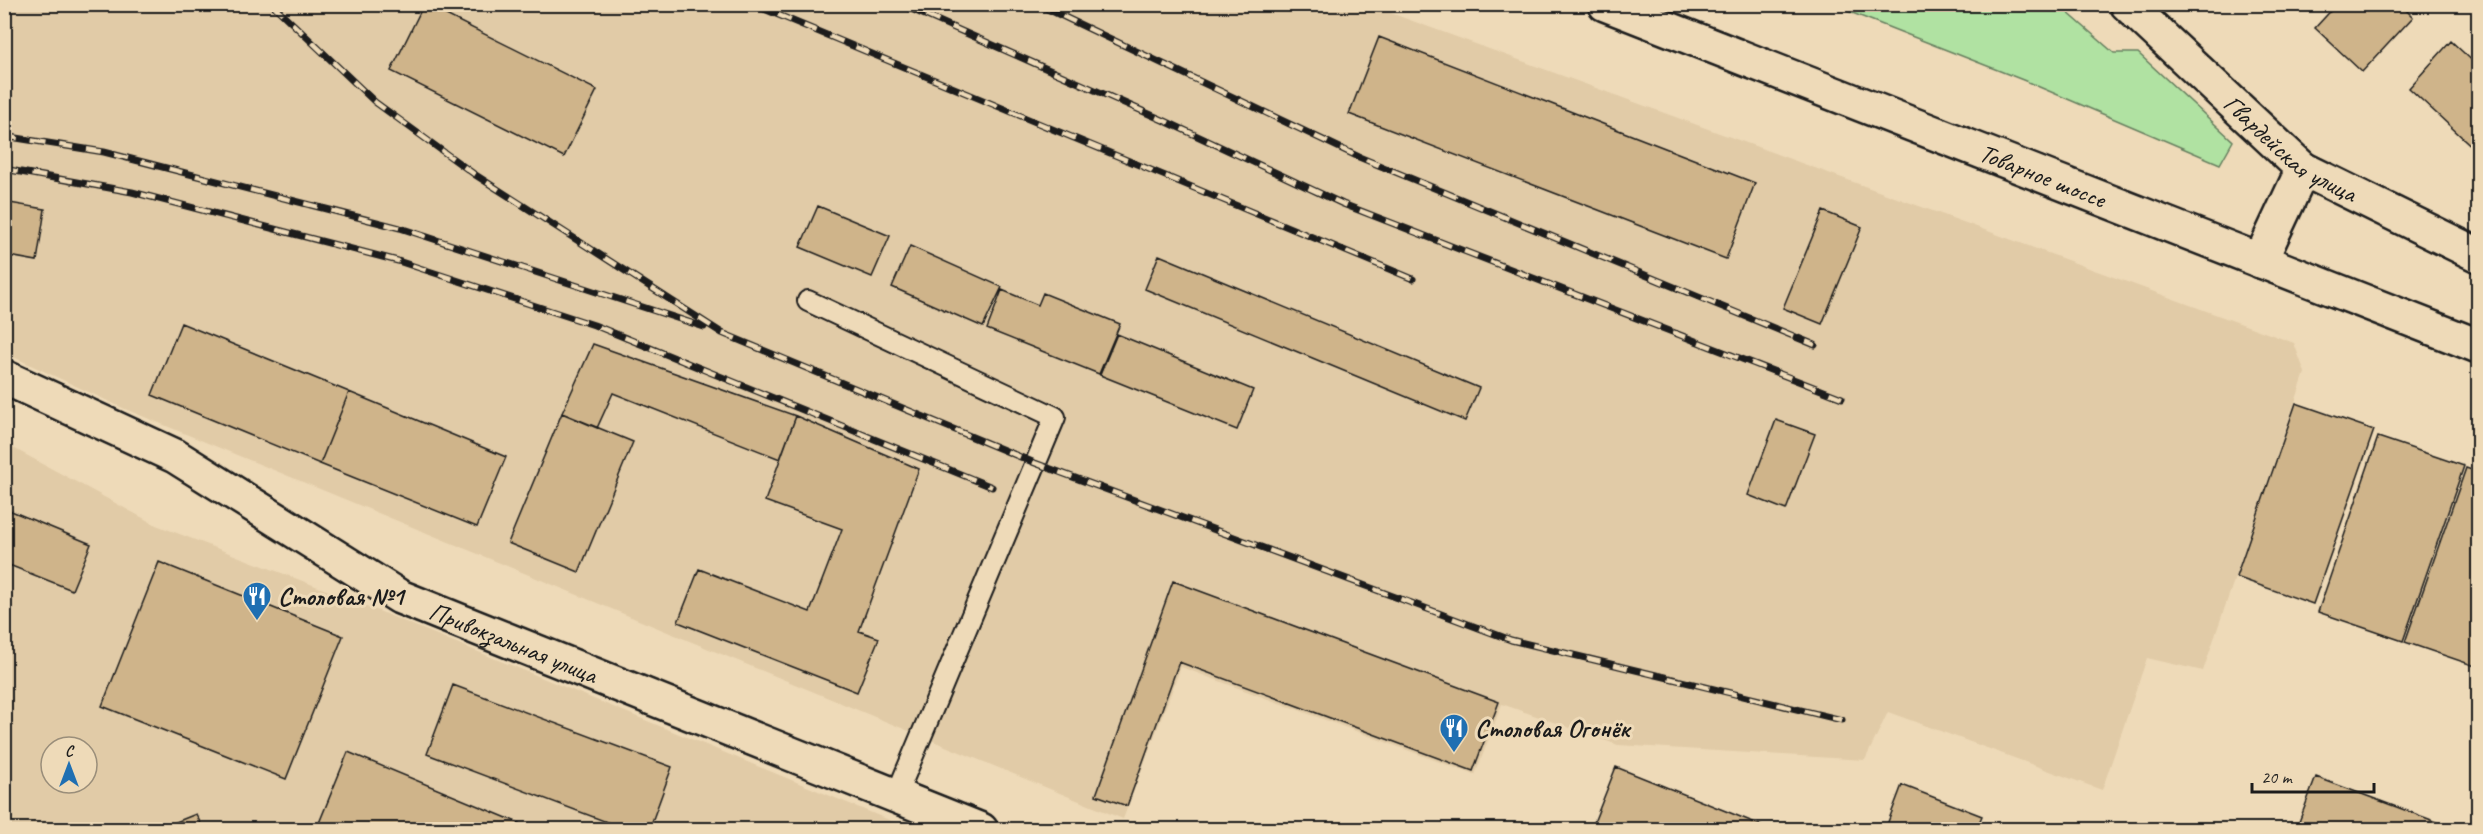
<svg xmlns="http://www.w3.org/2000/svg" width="2483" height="834" viewBox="0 0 2483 834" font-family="Caveat,sans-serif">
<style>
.built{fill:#e1cba7;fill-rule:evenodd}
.green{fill:#b0e2a2;stroke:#667f5f;stroke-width:1.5}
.building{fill:#cfb48a;stroke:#1c1c1c;stroke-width:1.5}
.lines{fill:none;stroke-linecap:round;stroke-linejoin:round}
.service-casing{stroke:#1c1c1c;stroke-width:24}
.minor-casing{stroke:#1c1c1c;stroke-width:38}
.tertiary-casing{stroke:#1c1c1c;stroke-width:38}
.service{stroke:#eedab8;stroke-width:20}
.minor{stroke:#eedab8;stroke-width:33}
.tertiary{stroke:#eedab8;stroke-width:33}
.rail-casing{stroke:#1c1c1c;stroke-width:7}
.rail{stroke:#eedab8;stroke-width:4.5;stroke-dasharray:14;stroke-linecap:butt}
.labels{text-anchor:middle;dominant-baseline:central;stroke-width:6;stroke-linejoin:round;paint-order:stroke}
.street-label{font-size:26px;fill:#1c1c1c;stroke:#eedab8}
.poi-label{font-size:26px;font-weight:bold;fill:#1c1c1c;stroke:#eedab8;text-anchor:start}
</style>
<rect width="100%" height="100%" fill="#eedab8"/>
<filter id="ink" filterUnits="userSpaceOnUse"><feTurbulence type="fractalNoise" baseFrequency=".0167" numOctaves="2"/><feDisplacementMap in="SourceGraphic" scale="12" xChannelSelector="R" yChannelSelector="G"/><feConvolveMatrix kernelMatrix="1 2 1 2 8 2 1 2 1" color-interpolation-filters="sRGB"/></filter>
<g filter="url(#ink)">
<path class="built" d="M1366,4L2294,343L2305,373L2203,671L2147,658L2102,790L1888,712L1865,760L1618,745L1502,704L1475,775L1181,667L1123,819L125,409L5,353V5Z
M4,443L156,525L347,598L911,829H5ZM51,747H87V783H51Z"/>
<path class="green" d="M1832,5H2059L2114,53H2138L2233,141L2220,164L2023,80Z"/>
<path class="building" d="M424,4L597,90L564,157L391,71Z
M2337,4H2400L2413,17L2362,72L2315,28Z
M1379,37L1755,183L1726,259L1349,114Z
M2451,41L2478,66V152L2409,88Z
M4,202L45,209L37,261L4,255Z
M818,206L890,236L872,277L800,247Z
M1823,211L1862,227L1822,324L1783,308Z
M910,246L1002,287L983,327L892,287Z
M1159,255L1479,388L1465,421L1145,289Z
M1002,290L1038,305L1043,293L1120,324L1099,374L987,329Z
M181,323L349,392L320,464L152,395Z
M1117,334L1253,390L1237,430L1100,375Z
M593,344L796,416L780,459L613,393L597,428L562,413Z
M349,392L506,457L477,527L320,464Z
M2296,403L2374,430L2313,604L2236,577Z
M562,413L633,442L579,572L508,543Z
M796,416L919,469L859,631L879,638L857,692L678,622L699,569L810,612L842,529L765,501Z
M1776,420L1815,434L1786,510L1748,495Z
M2378,437L2464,466L2403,641L2318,612Z
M2466,468L2478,472V667L2405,642Z
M4,508L91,544L72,590L4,563Z
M159,562L343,636L286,779L102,706Z
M1173,581L1499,702L1473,771L1179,662L1127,806L1096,795Z
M453,685L672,767L649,830H628L427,754Z
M348,752L519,823L516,830H321L317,828Z
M1616,767L1773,830H1591Z
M2316,777L2453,828L2452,830H2296Z
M1902,785L1982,816L1976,830H1885Z
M196,814L204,830H156Z"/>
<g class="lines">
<g class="service-casing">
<path id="service" d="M808,301L1055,417L896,796"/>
</g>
<g class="minor-casing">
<g id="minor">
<path id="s1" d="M2127,4L2303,169L2478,255"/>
<path d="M2260,261L2303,169"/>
<path id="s2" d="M4,377L175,456L400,597L981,830"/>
</g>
</g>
<g class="tertiary-casing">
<g id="tertiary">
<path id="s3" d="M1605,4L2478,346"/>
</g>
</g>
<use href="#service" class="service"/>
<use href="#minor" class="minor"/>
<use href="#tertiary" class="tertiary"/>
<g class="rail-casing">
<path id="rail" d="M272,4L375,102L474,174L722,333L1035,463L1511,640L1842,720
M752,4L1413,279
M900,4L1165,121L1343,204L1842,398
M1037,4L1359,157L1815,345
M4,136L104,152L400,228L704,327
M4,169L132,192L398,261L594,325L992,487"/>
</g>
<use href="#rail" class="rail"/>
</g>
</g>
<defs>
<g id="restaurant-pin" transform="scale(1.5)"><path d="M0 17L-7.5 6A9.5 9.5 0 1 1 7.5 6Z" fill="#1f6fb2" stroke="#eedab8"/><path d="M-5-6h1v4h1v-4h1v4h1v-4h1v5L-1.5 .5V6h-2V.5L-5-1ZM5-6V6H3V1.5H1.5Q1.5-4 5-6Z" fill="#fff"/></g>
</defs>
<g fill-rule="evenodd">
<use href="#restaurant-pin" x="257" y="596"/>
<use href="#restaurant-pin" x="1454" y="728"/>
</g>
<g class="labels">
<g class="street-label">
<text stroke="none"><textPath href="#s1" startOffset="219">Гвардейская улица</textPath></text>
<text stroke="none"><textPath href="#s3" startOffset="470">Товарное шоссе</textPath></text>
<text stroke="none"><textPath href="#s2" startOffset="576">Привокзальная улица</textPath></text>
</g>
<g class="poi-label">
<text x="278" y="596">Столовая №1</text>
<text x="1475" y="728">Столовая Огонёк</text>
</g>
</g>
<rect width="2483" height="834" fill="none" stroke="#eedab8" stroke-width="24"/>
<rect x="12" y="12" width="2459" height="810" fill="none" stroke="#1c1c1c" stroke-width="2" filter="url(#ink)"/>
<g transform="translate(69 765)"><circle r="28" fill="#eedab8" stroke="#9a8e7a" stroke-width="1.5"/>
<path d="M0-4.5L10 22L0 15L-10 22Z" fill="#1f6fb2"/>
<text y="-9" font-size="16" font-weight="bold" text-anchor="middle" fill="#1c1c1c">С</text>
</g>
<path d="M2252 783v9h122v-9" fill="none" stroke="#1c1c1c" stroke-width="3"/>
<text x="2261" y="783" font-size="18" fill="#1c1c1c" stroke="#eedab8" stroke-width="4.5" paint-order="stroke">20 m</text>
</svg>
